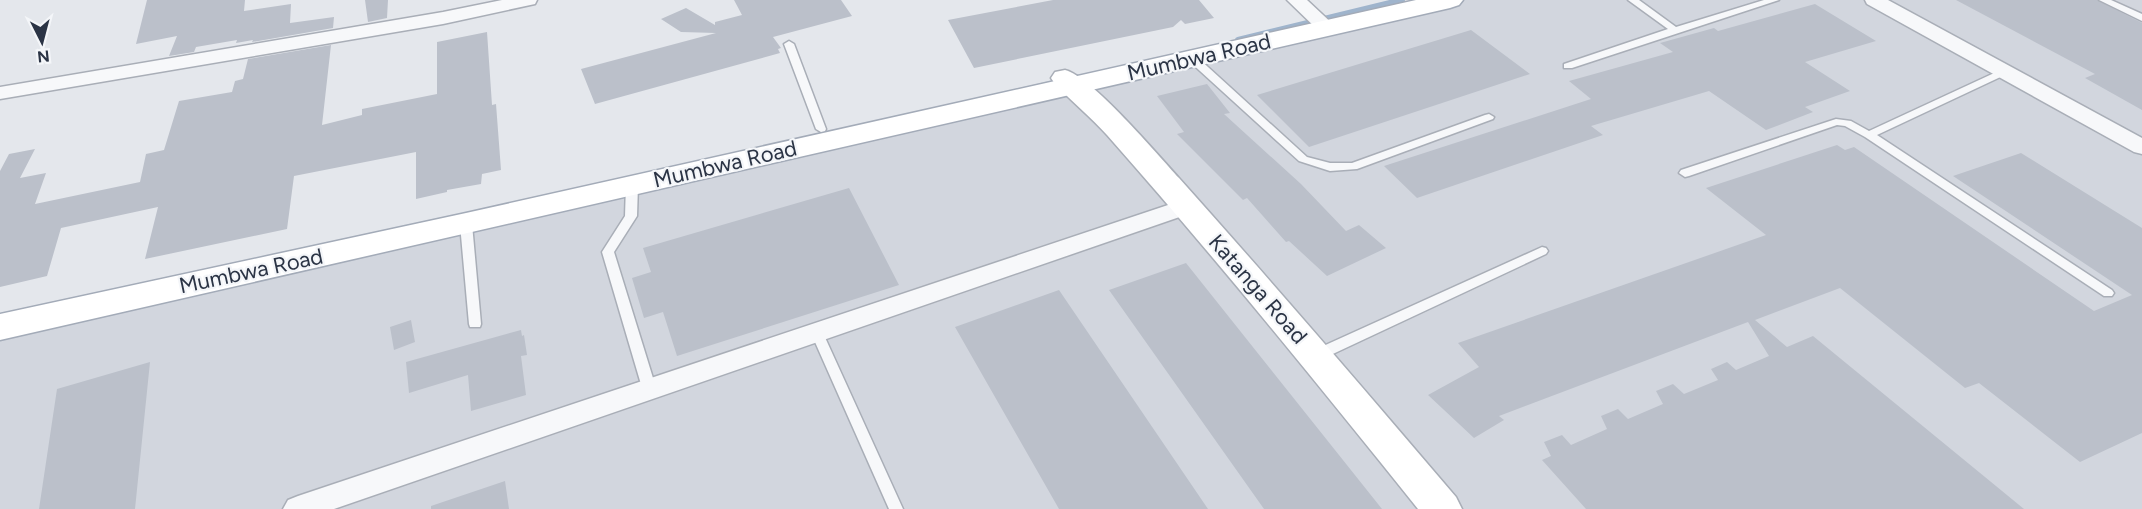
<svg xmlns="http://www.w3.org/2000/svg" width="2142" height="509" viewBox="0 0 2142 509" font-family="Figtree,sans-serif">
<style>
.built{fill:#d2d6de}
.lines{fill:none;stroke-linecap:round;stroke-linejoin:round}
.stream{stroke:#9fb4cc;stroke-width:6}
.building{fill:#bbc0ca}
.lane-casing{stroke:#a9aeb7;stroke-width:3}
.street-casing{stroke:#a9aeb7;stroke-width:3}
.secondary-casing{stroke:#a9aeb7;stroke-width:3}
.primary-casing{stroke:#a3abb8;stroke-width:3}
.lane{fill:#f7f8fa;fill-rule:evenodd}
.street{fill:#f7f8fa;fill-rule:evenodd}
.secondary{fill:#fff;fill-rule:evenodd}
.primary{fill:#fff;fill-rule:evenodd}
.labels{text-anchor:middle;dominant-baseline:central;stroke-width:4.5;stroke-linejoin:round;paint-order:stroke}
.street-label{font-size:22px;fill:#2b3445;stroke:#f4f6f9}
</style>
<rect width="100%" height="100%" fill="#e4e7ec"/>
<path class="built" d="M1447,0H2142V509H0V324L1062,78Z"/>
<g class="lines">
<path class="stream" d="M1238,40L1402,0"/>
</g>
<path class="building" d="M147,0H245L244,11L291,4L290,23L334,17L333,28L252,42L253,40L236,43L237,40L196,47L194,52L169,56L177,36L136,44Z
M365,0H388L387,18L368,22Z
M734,0H841L852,16L773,37L781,48L778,49L780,53L595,104L581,69L716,33L681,32L661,19L686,8L715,25V22L742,15Z
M1053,0H1199L1214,18L1185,24L1181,20L1173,27L974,68L948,20Z
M1956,0H2097L2142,23V110L2085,78L2095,74Z
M1815,4L1876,41L1805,62L1850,91L1805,107L1813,112L1766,130L1709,91L1591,126L1603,135L1417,198L1384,166L1591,99L1569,81L1673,52L1660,43L1714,28L1718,31Z
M1471,30L1530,74L1309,147L1257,95Z
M487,32L492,105L496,104L501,170L482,174L481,184L447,190V192L416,199V152L294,176L287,229L145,259L158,207L61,228L47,276L0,287V171L9,154L35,149L20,178L46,173L35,204L140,182L146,154L164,150L179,101L232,92L235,81L243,79L248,59L331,45L322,125L362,115V109L437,94V42Z
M1207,84L1230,113L1224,114L1301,184L1346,231L1359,225L1386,248L1327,276L1289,241L1286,242L1247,198L1243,200L1177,134L1184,132L1157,96Z
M1837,145L1845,150L1854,147L2094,311L2132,295L1953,176L2021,153L2142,228V433L2080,462L1979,383L1965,388L1840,288L1755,320L1787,347L1813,336L2024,509H1586L1542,460L1551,456L1544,442L1562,435L1571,445L1607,429L1601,416L1618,409L1628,419L1663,404L1656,391L1673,384L1684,394L1718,380L1711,369L1727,362L1736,370L1769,356L1748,322L1499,416L1504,420L1474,438L1428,395L1479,367L1458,343L1766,235L1706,188Z
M849,188L899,285L677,356L663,312L644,318L632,278L651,272L643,248Z
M1186,263L1382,509H1264L1109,290Z
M1059,290L1208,509H1059L955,327Z
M411,320L415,342L394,350L390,327Z
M521,330L522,336L524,335L527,355L521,356L526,395L471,411L468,375L409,393L406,362Z
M150,362L135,509H39L57,389Z
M505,481L509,509H431V506Z"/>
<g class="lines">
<g class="lane-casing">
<path id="lane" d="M1628,0H1639L1676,27L1764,0H1779L1572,68H1564V64L1668,29Z
M2099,0H2111L2142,14V21Z
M789,41L794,44L826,129L825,131L821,132L816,129L784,44Z
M1193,56L1197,57L1307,157L1330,163H1352L1485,115L1489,114L1494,117L1493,119L1357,169L1330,171L1299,161L1189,61L1188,59Z
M2005,68L2010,71L2009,73L1877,135L2112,290L2114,293L2112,296H2104L1865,137L1845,126L1837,125L1689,176L1685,177L1679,173L1681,170L1836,119L1851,121L1869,131Z
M632,181L638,185L637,216L614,252L657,391L655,395L650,396L645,395L643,391L602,252L625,216L626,185Z
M466,220L472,224L481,324L480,327H470L469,324L460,224Z
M1542,247L1546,248L1548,251L1546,254L1320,360H1310L1308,356L1310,352Z
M817,328L822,330L823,333L903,509H889L811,333L812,330Z"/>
</g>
<g class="street-casing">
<path id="street" d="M502,0H537L535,4L443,24L0,99V87L443,12Z
M1287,0H1307L1337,28L1334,32H1320Z
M1865,0H1888L2142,138V154L2134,152L1867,4Z
M1186,199L1194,202L1197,207L1194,212L334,509H283L288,500L298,496Z"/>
</g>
<g class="secondary-casing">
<path id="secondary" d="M1065,70C1091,76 1158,155 1179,178C1273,283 1365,390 1456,497L1462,509H1418C1317,383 1214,256 1107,135C1091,117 1072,102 1055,84L1051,78L1055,72Z"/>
</g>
<g class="primary-casing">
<path id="primary" d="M1416,0H1463L1459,5L1450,8L0,340V314L466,213Z"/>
</g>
<use href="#lane" class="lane"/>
<use href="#street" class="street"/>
<use href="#secondary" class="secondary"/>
<use href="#primary" class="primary"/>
</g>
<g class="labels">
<g class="street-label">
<text transform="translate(1199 57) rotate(-13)">Mumbwa Road</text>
<text transform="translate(725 164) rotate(-13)">Mumbwa Road</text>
<text transform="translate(251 271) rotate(-12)">Mumbwa Road</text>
<text transform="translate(1258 289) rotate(49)">Katanga Road</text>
</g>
</g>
<g transform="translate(42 42) rotate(174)" stroke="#f4f6f9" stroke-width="4.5" paint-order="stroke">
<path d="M0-4.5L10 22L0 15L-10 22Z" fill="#2b3445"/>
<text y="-9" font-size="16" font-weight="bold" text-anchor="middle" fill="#2b3445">N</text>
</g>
</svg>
